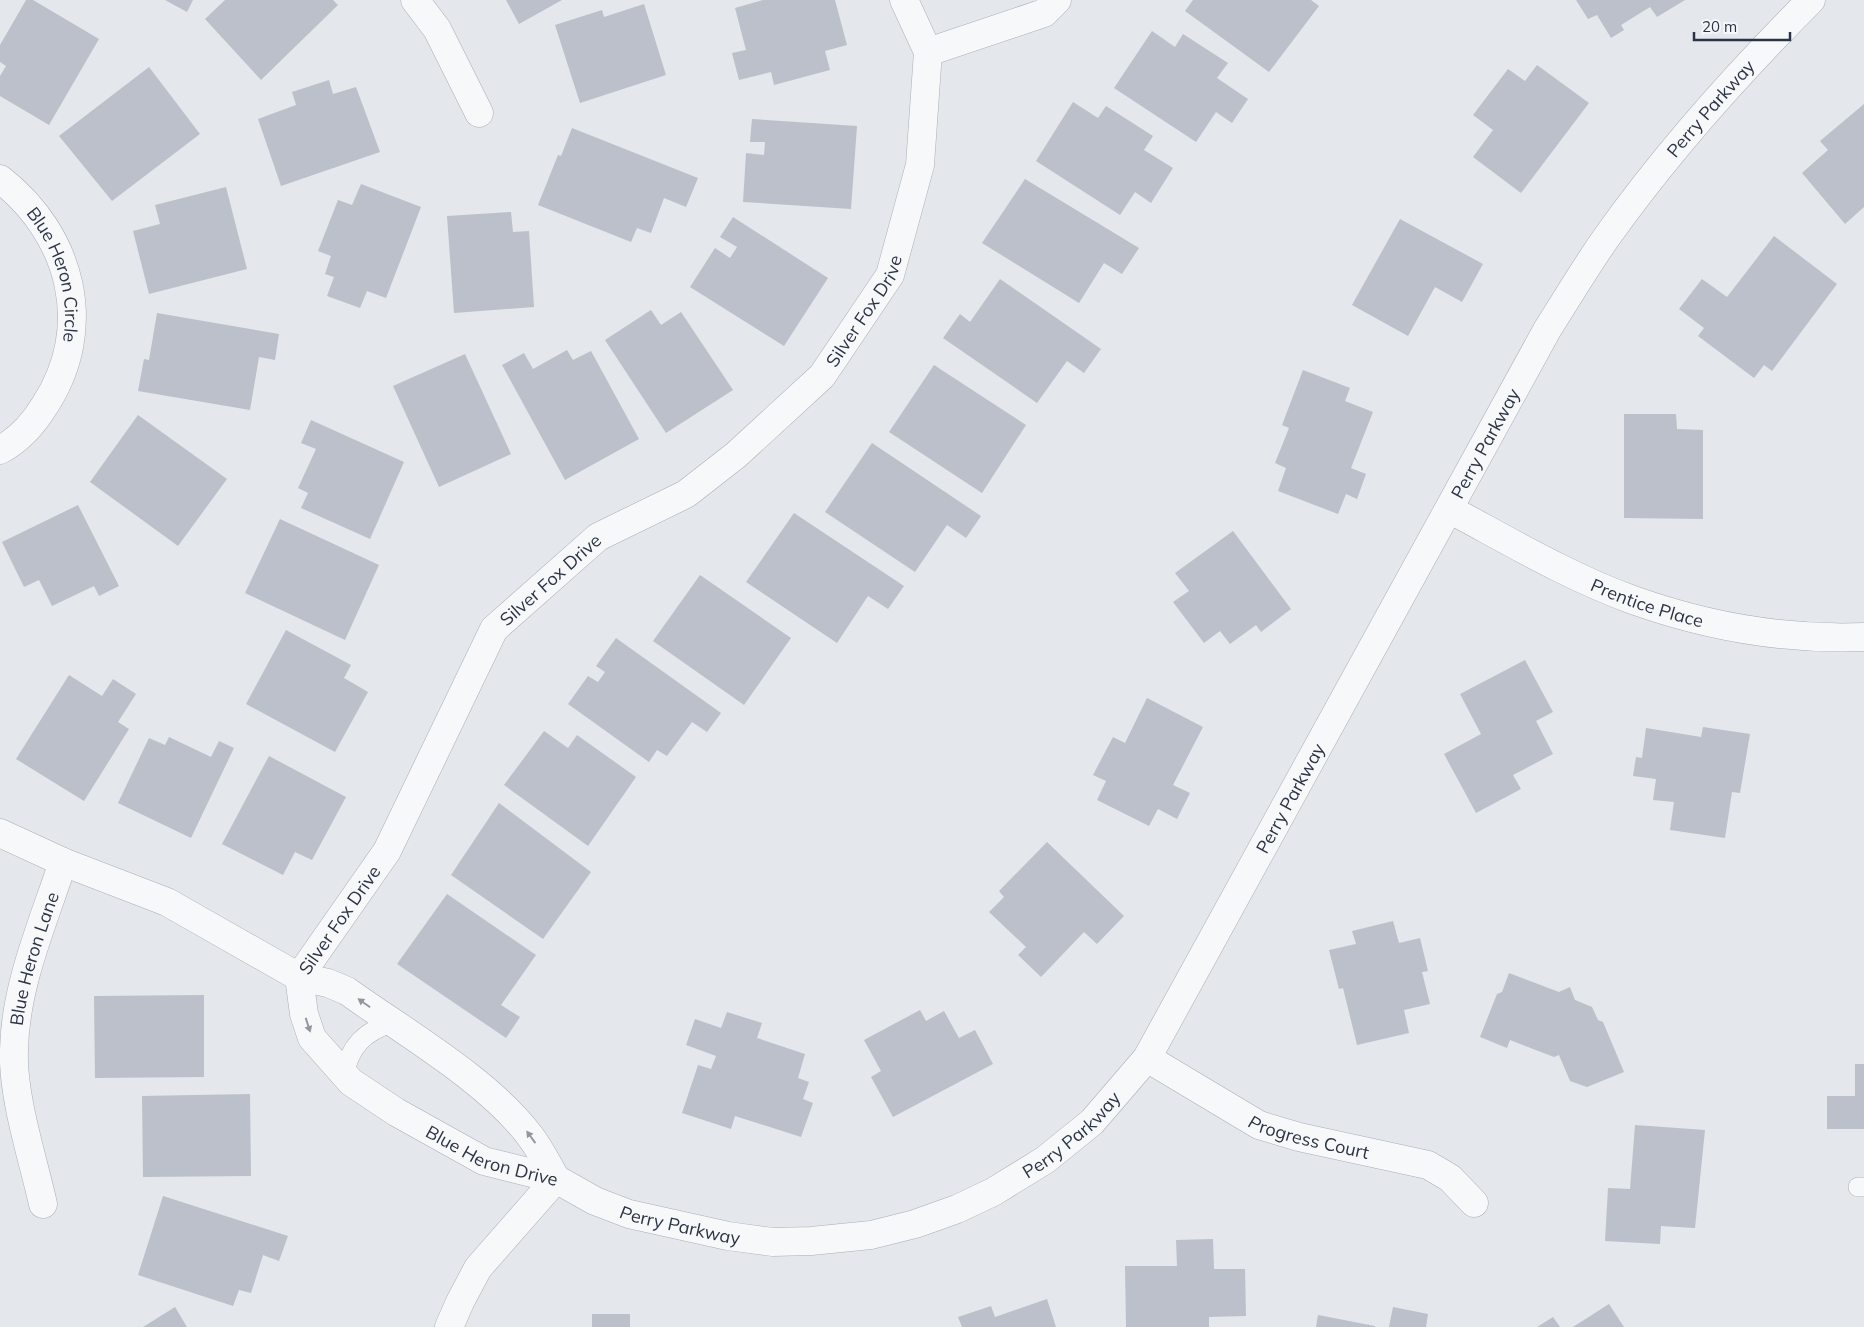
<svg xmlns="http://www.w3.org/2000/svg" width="1864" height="1327" viewBox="0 0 1864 1327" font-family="Mulish,sans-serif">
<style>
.building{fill:#bbc0ca}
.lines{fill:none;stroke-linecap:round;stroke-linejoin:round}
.service-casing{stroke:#a9aeb7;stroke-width:20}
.minor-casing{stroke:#a9aeb7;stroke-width:29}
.service{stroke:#f7f8fa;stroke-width:19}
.minor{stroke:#f7f8fa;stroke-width:28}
.oneway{fill:#9196a0}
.labels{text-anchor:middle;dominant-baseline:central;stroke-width:4;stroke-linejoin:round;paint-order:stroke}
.street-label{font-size:18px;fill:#2b3445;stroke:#f4f6f9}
</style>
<rect width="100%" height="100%" fill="#e4e7ec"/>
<path class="building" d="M26,0H33L99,39L49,125L0,96V76L6,66L0,62V45Z
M165,0H193L187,12Z
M225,0H333L338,5L261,80L205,19Z
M506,0H562L519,24Z
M763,0H835L847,45L825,51L830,70L774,85L771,72L739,80L732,53L746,50L735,8Z
M1193,0H1311L1319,6L1269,72L1185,11Z
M1576,0H1685L1657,17L1650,7L1621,25L1624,30L1611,38L1597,15L1588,19Z
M644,4L666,75L580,103L555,25L602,10L604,17Z
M1152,31L1175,47L1183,34L1228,63L1217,78L1248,99L1232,123L1216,112L1196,142L1114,88Z
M1537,65L1589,103L1521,193L1473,157L1493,130L1473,115L1508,69L1525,81Z
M149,67L200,134L112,201L59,136Z
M329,80L333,94L356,87L380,152L281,186L258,119L296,105L292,92Z
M1073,102L1098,118L1106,106L1153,136L1144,150L1173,168L1151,203L1135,192L1120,215L1036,161Z
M1864,104V207L1845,224L1802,173L1828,150L1820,141Z
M752,119L857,126L851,209L743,202L746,153L764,155L765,142H750Z
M572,128L698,178L686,207L664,198L651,233L637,228L631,242L538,205L558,155L561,156Z
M1025,179L1139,248L1122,274L1104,263L1079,303L982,243Z
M361,184L421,207L386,298L367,291L360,308L327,296L334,277L325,274L331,256L318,251L338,200L352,205Z
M226,187L247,269L149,294L133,231L160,224L155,205Z
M511,212L513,232L529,231L534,307L454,313L447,216Z
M733,217L828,278L784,346L690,287L715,248L730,258L737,247L720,237Z
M1400,219L1483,264L1462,302L1435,287L1408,336L1352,305Z
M1774,236L1837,284L1772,371L1764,365L1754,378L1698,336L1704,328L1679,309L1702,279L1727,297Z
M1000,279L1101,349L1084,373L1067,361L1037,403L943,338L960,314L970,322Z
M651,310L661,325L681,312L733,390L666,433L605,340Z
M157,313L279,334L275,360L259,357L250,410L138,391L144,359L149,360Z
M567,350L573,360L591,351L639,439L565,480L502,365L524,353L533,369Z
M465,354L511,454L439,487L393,386Z
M934,365L1026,425L982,493L889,432Z
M1303,370L1350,388L1345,401L1373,412L1351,468L1366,474L1357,499L1346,494L1338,514L1278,491L1286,468L1275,463L1289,428L1282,425Z
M1624,414H1676L1677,429L1703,430V519L1624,518Z
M138,415L227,479L178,546L90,482Z
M311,420L404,462L370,539L301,508L308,493L298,488L316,449L301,443Z
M872,443L981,516L966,538L947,525L915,572L825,512Z
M78,505L119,586L99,596L94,586L52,606L39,580L24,587L2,542Z
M794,513L904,586L888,609L868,596L837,643L746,582Z
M280,519L379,565L345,640L245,593Z
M1233,531L1291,609L1261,632L1256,625L1230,644L1220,631L1204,643L1173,602L1189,591L1175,573Z
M700,575L791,638L744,705L653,641Z
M286,630L351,665L344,678L368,692L335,752L246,704Z
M616,638L721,713L707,732L692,722L667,756L657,750L649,762L568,704L588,676L598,682L605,672L596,666Z
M1525,660L1553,712L1536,721L1553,754L1513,775L1521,789L1476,813L1444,754L1481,734L1460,694Z
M69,675L102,696L113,679L136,694L118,722L129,729L84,801L16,759Z
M1147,698L1203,727L1173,785L1190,793L1177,819L1158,809L1149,826L1097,800L1106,781L1093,775L1113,737L1125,743Z
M1703,727L1750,734L1740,793L1732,792L1725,838L1670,830L1674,802L1653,800L1656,779L1633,776L1636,757L1642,758L1646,728L1701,737Z
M544,731L568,748L577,735L636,777L588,846L504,785Z
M169,737L211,757L219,741L234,748L191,838L118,803L149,738L165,745Z
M269,756L346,797L312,860L295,852L283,875L222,844Z
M499,803L591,872L543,939L451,875Z
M1047,842L1124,916L1097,944L1084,932L1041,977L1018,955L1026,947L989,912L1004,897L999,891Z
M447,894L536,955L501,1005L520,1017L506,1038L397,964Z
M1393,921L1399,943L1420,938L1428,971L1422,972L1430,1004L1404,1010L1409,1033L1357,1045L1343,988L1339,989L1329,950L1356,944L1352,931Z
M1509,973L1559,992L1570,987L1575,1000L1592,1007L1598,1020L1603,1022L1624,1072L1587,1087L1570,1081L1559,1055L1554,1057L1510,1040L1507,1048L1480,1037L1497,994L1502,992Z
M204,995V1077L95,1078L94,996Z
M920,1010L926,1021L944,1011L959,1038L975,1030L993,1064L893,1117L871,1077L881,1071L864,1040Z
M727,1012L762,1023L757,1038L805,1054L798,1078L809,1082L803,1099L813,1103L801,1137L735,1116L731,1129L682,1113L698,1065L711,1069L716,1056L686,1045L695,1019L721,1028Z
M1855,1064H1864V1129H1827V1096H1855Z
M250,1094L251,1176L143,1177L142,1096Z
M1635,1125L1705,1130L1695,1228L1661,1226L1660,1244L1605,1241L1608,1188L1630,1189Z
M163,1196L288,1236L279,1261L263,1255L251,1293L239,1290L233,1306L138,1275Z
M1213,1239L1214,1269H1245L1246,1316L1209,1317V1327H1126L1125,1266H1177L1176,1240Z
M1047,1299L1056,1327H962L958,1317L991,1306L995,1317Z
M1609,1304L1624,1327H1573Z
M175,1307L187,1327H143Z
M1393,1307L1428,1314L1426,1327H1389Z
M592,1314H630V1327H592Z
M1318,1315L1375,1326V1327H1316Z
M1553,1317L1560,1327H1537Z"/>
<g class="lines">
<g class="service-casing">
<path id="service" d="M344,1075C350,1046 364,1032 391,1023
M1858,1187H1864"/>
</g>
<g class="minor-casing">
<g id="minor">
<path d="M415,0L437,29L479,113"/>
<path d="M928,52L1044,13L1057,0"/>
<path id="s1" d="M0,179C71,234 96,327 45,405C34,423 19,440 0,450"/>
<path id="s2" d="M1449,509C1509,541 1569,577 1633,600C1706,626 1786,640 1864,637"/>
<path d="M0,833L63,862L167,902L299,977L328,983L347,991C404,1032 488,1080 530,1136C540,1149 548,1165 556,1179"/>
<path id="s3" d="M299,977L304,1014L312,1038L351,1082L396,1112L484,1161L556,1179L595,1201L629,1214L728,1236L773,1242L811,1241L871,1235L915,1224L957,1209L993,1192L1045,1160L1092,1122L1147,1058L1547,330C1566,300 1585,268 1606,238C1667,152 1737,74 1811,0"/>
<path id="s4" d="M299,977L387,851L494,629L598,537L686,494L736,455L822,376L890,275L920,165L928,52L904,0"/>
<path id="s5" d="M1147,1058L1259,1125L1299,1137L1428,1165L1450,1178L1474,1203"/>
<path id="s6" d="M43,1204C33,1159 12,1096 14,1050C15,986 43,923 63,862"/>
<path d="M449,1327L460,1302L478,1268L556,1179"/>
</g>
</g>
<use href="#service" class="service"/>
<use href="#minor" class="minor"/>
</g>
<defs><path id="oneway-solid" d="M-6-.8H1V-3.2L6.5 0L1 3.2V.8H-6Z" transform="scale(1.25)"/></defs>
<g class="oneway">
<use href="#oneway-solid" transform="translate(364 1003) rotate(-145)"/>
<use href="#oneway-solid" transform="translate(308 1025) rotate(72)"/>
<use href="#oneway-solid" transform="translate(531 1137) rotate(-126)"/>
</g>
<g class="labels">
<g class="street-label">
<text stroke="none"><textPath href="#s3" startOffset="2119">Perry Parkway</textPath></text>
<text stroke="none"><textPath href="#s1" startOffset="115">Blue Heron Circle</textPath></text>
<text stroke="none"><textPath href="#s4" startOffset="895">Silver Fox Drive</textPath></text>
<text stroke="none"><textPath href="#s3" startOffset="1714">Perry Parkway</textPath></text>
<text stroke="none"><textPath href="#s4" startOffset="475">Silver Fox Drive</textPath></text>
<text stroke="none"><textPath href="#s2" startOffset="220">Prentice Place</textPath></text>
<text stroke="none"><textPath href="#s3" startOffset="1309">Perry Parkway</textPath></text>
<text stroke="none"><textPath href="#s4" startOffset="70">Silver Fox Drive</textPath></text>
<text stroke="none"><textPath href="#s6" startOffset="251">Blue Heron Lane</textPath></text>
<text stroke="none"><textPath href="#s3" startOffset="904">Perry Parkway</textPath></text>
<text stroke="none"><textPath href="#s5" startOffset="182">Progress Court</textPath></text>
<text stroke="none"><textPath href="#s3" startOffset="282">Blue Heron Drive</textPath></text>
<text stroke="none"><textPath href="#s3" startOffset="484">Perry Parkway</textPath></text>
</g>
</g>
<path d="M1694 32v8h96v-8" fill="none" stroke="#2b3445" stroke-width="2.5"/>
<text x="1702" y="32" font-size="15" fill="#2b3445" stroke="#f4f6f9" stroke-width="4" paint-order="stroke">20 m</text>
</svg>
